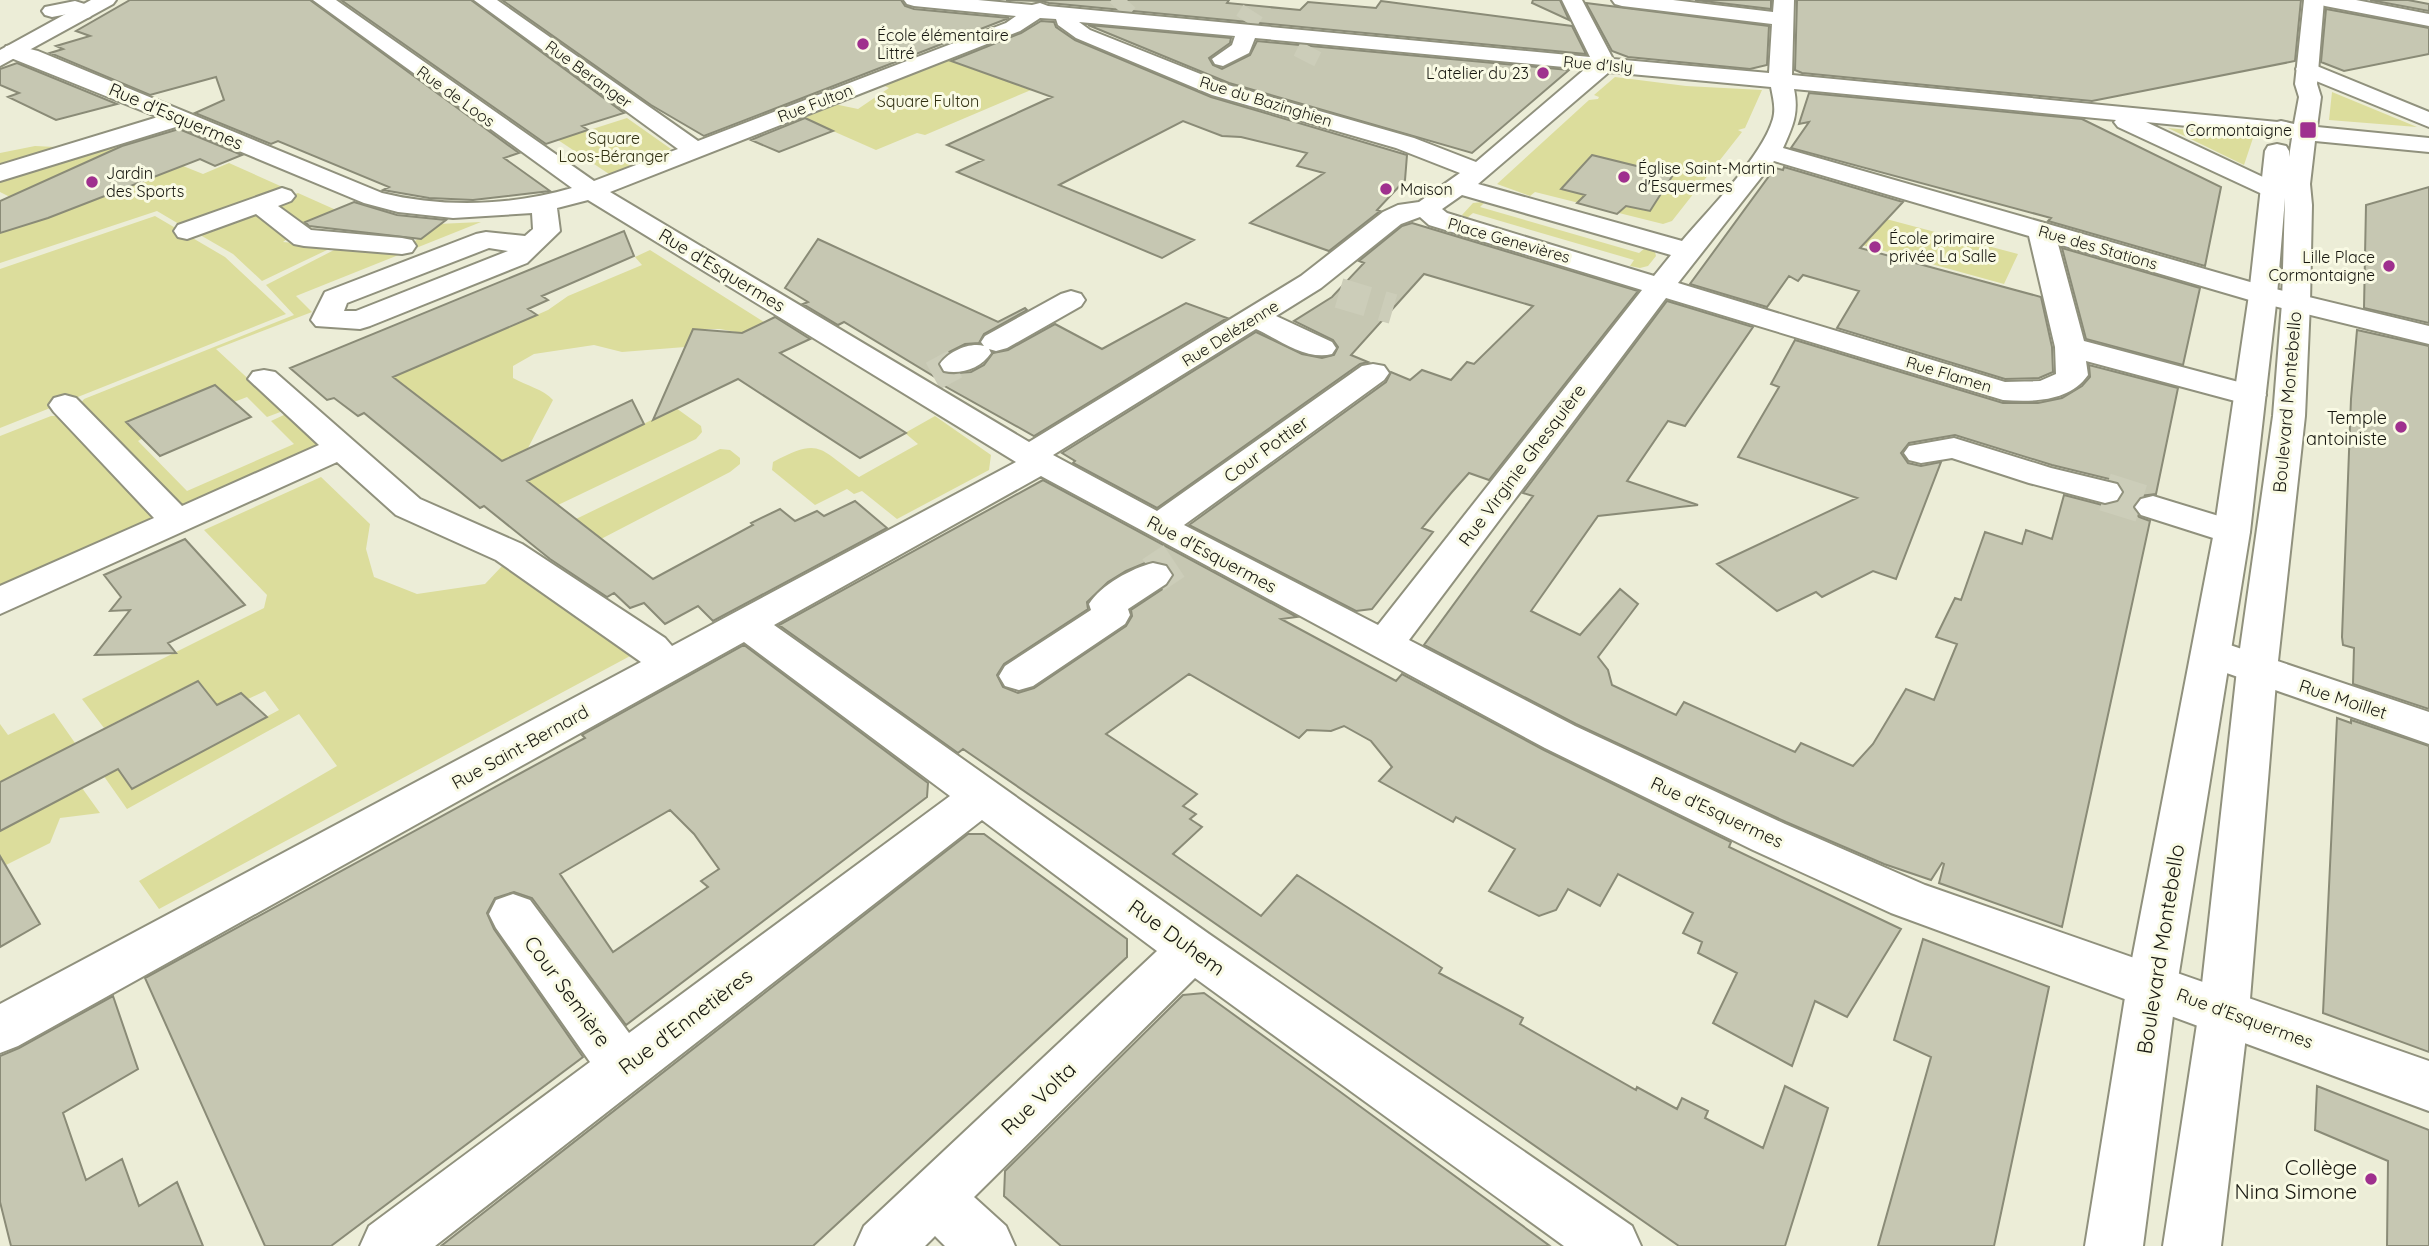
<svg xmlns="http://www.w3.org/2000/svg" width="2429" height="1246" viewBox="0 0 2429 1246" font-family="Quicksand,sans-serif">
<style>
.green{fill:#dcdd9c}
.building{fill:#c6c7b2;stroke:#8a8b77;stroke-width:2;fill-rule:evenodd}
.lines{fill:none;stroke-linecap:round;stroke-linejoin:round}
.minor-tunnel-far2{stroke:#cccdb9;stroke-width:23;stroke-dasharray:23 11;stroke-linecap:butt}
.minor-tunnel-far1{stroke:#cccdb9;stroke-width:30;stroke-dasharray:30 15;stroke-linecap:butt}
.minor-tunnel{stroke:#cccdb9;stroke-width:38;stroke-dasharray:38 19;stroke-linecap:butt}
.minor-casing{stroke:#90917d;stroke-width:4}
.major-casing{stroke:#90917d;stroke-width:4}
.minor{fill:#fff;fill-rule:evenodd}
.major{fill:#fff;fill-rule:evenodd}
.poi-dot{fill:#9f308e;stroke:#f9fae4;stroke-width:2.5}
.labels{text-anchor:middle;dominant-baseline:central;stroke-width:6;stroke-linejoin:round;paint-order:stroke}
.far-poi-label{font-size:16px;fill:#171710;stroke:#f9fae4;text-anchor:start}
.far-street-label{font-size:16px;fill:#171710;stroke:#f9fae4}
.far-park-label{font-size:16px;fill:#323113;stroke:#f9fae4}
.street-label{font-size:18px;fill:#171710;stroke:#f9fae4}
.poi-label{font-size:18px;fill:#171710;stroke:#f9fae4;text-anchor:end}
.near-street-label{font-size:21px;fill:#171710;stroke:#f9fae4}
.near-poi-label{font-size:21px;fill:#171710;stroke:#f9fae4;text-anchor:end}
</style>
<rect width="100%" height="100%" fill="#ecedd7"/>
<path class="green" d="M947,60L1031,90L925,135L917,133L876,150L801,117L834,104L858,109L889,88L883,85Z
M1615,77L1686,86L1762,90L1745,128L1738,130L1742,132L1672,221L1663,224L1535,192L1530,196L1497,184L1589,100L1598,99L1599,97L1594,95Z
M2332,92L2417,127L2329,120Z
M627,118L671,149L609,174L558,140Z
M2168,128L2244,135L2253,138L2244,165Z
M151,131L210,155L192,162L144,143L10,197L0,192V177Z
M35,146L76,148L0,169V153Z
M229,163L287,189L184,227L157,211L0,263V233L48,218L183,166L203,174Z
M298,193L345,214L302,231L271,203Z
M1482,202H1485L1480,207L1639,253L1645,248L1655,252L1656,256L1648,266L1640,268L1630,266L1634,260L1473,213L1467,218L1462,215L1473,203Z
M259,211L291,236L283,242L327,246V250L262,281L233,254L195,232Z
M1856,211L2018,254L2004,284L1837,238Z
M155,216L225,257L286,314L0,428V269Z
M481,222L296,296L312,312L216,349L283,411L267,417L247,397L234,402L215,385L126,422L143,438L138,441L187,491L294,444L271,421L286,414L317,442L318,449L181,511L79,406L84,399L294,315L266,285L336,249L399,253L438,224Z
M650,250L764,322L741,333L720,329H693L685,347L622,352L594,345L534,354L513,366V378C527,386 543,389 553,400L528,448L502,461L389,374L454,351L548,310L568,296L642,265L635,257Z
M676,408L701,426L702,432L696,439L558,505L527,481Z
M51,416H60L159,520L0,591V436Z
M935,416L991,455L989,470L897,519L862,491L854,494L847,489L815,505L772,470L773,462C821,437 818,448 859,477L918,444L905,433Z
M720,449L730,450L740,458V464L730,472L601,539L576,519Z
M321,477L370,524L366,549L374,577L417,594L485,584L504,564L632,655L159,909L139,881L337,766L299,714L127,809L96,765L111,758L132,789L279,710L265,691L248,699L241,693L217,705L197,681L104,728L82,699L264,608L267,595L204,530Z
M54,713L75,743L0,784V724L8,735Z
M82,788L100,813L60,818L50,843L6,865L0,855V831Z"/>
<path class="building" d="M130,0H310L519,153L504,158L550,191L473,200L429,198L383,190L389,187L278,141L271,144L195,113L224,100L216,77L150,95L50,53L63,49L56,46L90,36L76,31Z
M341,0H471L624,113L582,126L588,130L546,144Z
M502,0H901L905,6L914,9L1009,18L704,136L651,105Z
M1006,0H1229L1227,3L1300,10L1308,2L1376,8L1381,1L1572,26L1586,54L1049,3L1041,1Z
M1533,0H1560L1569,20L1532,3Z
M1695,0H1771V9Z
M1797,0H2301L2295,61L2092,101L1802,73L1795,70Z
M2370,0H2408L2429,4V11Z
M1586,3L1769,26L1767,65L1750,69L1628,57L1612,51Z
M2326,9L2429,28V54L2344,71L2321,62Z
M1041,21L1054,22L1056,27L1075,40L1211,97L1407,155L1405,180L1377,210L1380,211L1329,251L1250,223L1324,173L1297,166L1307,153L1241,137L1222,136L1183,121L1059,185L1194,240L1162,258L957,172L983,160L947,145L1052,97L951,61L1021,33Z
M1088,25L1231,38L1230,43L1209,58L1213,65L1222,69L1250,55L1257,41L1569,70L1472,153L1229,83Z
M17,63L117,104L56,120L8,97L19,93L0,85V69Z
M1809,93L2082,119L2221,187L2205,266L2048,221L2051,218L1791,148L1809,122L1799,124Z
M805,118L833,131L779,152L751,140Z
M179,129L242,155L215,166L200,159L48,218L0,233V201L122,146Z
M1592,155L1673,175L1650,211L1626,206L1617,214L1577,203L1585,195L1561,189Z
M1784,167L1903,202L1860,248L2041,297L2052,347L2053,372L2039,378L2005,379L1837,328L1859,291L1803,275L1798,281L1789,276L1767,307L1690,284L1775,168L1783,170Z
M2429,187V323L2364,308L2366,205Z
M354,202L397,215L446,220L421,239L309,226L305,222Z
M1412,223L1638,291L1489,480L1469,473L1452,492L1422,528L1433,532L1372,609L1356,611L1189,525L1386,382L1391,372L1410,380L1422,370L1451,380L1467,362L1474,364L1533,306L1424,274L1351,355L1368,362L1360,364L1157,508L1073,463L1075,461L1062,453L1256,332L1302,354L1322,358L1334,355L1338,347L1333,340L1294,321L1332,297L1364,263L1359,261L1402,226Z
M624,231L634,256L542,296L548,300L528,309L537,315L393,377L502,461L632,400L644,424L527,481L653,579L753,525L751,523L780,509L795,521L817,511L824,516L855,501L887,528L713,621L698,606L665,624L644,603L630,608L614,593L607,597L550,559L484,506L480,508L364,413L358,416L334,398L327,400L290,368Z
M818,239L998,322L1025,308L1027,310L984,334L979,343L965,344L947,353L937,364L944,374L971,372L984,365L993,353L1008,350L1055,324L1102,349L1186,303L1227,318L1034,436L941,384L943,382L844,322L838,325L803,304L808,302L785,288Z
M2062,248L2200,288L2183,365L2086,339Z
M1667,301L1753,327L1685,426L1668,421L1627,481L1698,505L1598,516L1531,611L1580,635L1620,589L1638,604L1598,657L1608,670L1612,685L1676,715L1684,702L1795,752L1801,743L1853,766L1873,744L1906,689L1934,700L1957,644L1936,637L1955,598L1961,600L1985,532L2022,544L2026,530L2052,539L2064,495L2106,506L2119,501L2124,491L2118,481L2052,465L1955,435L1909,443L1901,453L1908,463L1921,466L1941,462L1896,579L1873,571L1822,597L1816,592L1777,611L1717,564L1857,498L1738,457L1779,387L1771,384L1795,340L2003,403H2038L2062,398L2082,386L2090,377L2089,365L2178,388L2156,494L2140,496L2132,507L2139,517L2150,521L2062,927L1939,883L1944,864L1942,863L1931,880L1884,864L1786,822L1576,724L1424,645L1533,496L1523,493Z
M775,317L810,339L780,353L906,433L860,458L738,379L653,420L693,329L742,333Z
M2357,330L2429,346V709L2353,684L2354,648L2343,645L2342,637L2351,399Z
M215,385L251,417L160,456L126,422Z
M1043,480L1297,617L1281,619L1396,681L1402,674L1544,750L1731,842L1729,847L1901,929L1847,1017L1815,1001L1792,1066L1713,1023L1737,973L1698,953L1702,942L1683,933L1693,913L1618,874L1600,906L1568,889L1556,910L1539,916L1489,891L1515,849L1456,817L1453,822L1379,781L1392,767L1371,741L1344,726L1331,731L1307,730L1299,738L1189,674L1106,734L1197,794L1183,806L1196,814L1190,819L1202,827L1173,854L1261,916L1297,875L1442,968L1439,973L1523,1018L1520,1024L1636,1090L1637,1087L1677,1109L1682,1098L1708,1111L1705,1118L1763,1148L1785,1086L1828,1108L1785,1246H1679L1075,826L963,749L958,753L779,625ZM1152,560L1168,565L1174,576L1167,586L1131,610L1132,616L1126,626L1034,688L1018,693L1003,687L997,675L1004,664L1088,609L1087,602L1108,582L1126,571Z
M185,539L245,605L168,643L176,653L95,655L130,610L110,611L121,597L104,575Z
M744,645L928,783L927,797L626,1025L532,898L514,892L495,898L487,913L494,929L583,1057L331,1246H265L145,978L585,738L582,735ZM670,810L694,834L719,869L701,881L708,887L613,952L560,874Z
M198,681L217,705L241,693L267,717L132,789L118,769L0,831V782Z
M2337,718L2351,723V720L2429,746V1052L2323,1013Z
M968,834H984L1127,939V957L813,1246H441Z
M0,856L40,924L0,947Z
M1923,939L2049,987L1994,1246H1878L1931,1057L1894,1040Z
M1204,993L1335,1088L1550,1246H1061L1004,1196L1005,1171L1183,995Z
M113,996L138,1069L63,1113L86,1180L122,1159L139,1206L177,1182L203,1246H11L0,1202V1056L19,1048Z
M2317,1086L2429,1130V1246H2387L2388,1161L2315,1130Z"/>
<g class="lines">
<path class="minor-tunnel-far2" d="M1118,10L1127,0
M1246,22L1253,11
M1304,61L1311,47"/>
<path class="minor-tunnel-far1" d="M1339,293L1393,309
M933,376L955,364"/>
<path class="minor-tunnel" d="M2105,492L2153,507
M1153,575L1174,561"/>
<g class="minor-casing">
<path id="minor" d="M313,0H336L594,181L678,149L474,0H497L698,141L1006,23L1016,16L914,6L907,4L904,0H978L1032,5L1040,3L1048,6L1590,57L1562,0H1582L1613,59L1769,73L1772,24L1622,6L1615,4L1612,0H1673L1773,12L1774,0H1794L1792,75L2289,123L2293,128L2289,133L2281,135L2146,122L2282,186L2286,191L2282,196L2273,199L2118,127L2114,122L2116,120L1794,89C1799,113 1793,126 1783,148L2271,288L2429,326V344L2253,301L2058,244L2084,341L2261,388L2266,395L2261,402L2250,405L2086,361L2088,375C2069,402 2033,402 2003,400L1666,298L1409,640L1575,726L1785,824L1925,885L2429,1061V1111L1891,913L1753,850L1545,748L1041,476L774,625L1209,934L1632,1226L1641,1246H1564L1195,978L974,1197L1006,1226L1015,1246H945L935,1236L925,1246H855L864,1226L1157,951L982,820L435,1246H360L369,1226L590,1062L496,928L489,914L496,900L513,894L530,900L629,1033L950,796L744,642L18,1046L0,1053V1004L641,662L496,560L396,515L337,462L0,614V586L154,518L54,412L49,405L54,398L65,395L76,398L182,506L319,445L248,379L253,372L264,370L275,372L420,499L522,544L665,638L672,646L1016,462L588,200L557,208L560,231L527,263L370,326L360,329L316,326L311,320L325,292L476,234L486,232L525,236L533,229L532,213L453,218L398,212L364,203L179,126L0,181V165L158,117L6,56L3,51L6,46L14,45L38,51L382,193C443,208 511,206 572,188ZM1040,18L1056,19L1058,25L1076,38L1212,95L1396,148L1460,173L1419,202L1398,205L1383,212L1301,276L1029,442L610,192L1020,31ZM1079,22L1235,36L1232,45L1212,59L1215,64L1223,66L1249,53L1255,38L1585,69L1476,162L1414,138L1228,85L1090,30ZM1609,72L1771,87C1773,98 1776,108 1773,119C1762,157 1708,210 1682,241L1478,184ZM1774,161L2029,236L2055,347L2056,374L2040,381L2005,382L1678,283ZM1462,195L1671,255L1654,276L1447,213L1442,209ZM1420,217L1429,225L1642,290L1378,625L1184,525L1384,380L1389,373L1384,366L1373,364L1362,366L1157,511L1053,455L1256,329C1278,339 1307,361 1332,354L1336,348L1332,342L1276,316L1321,288L1401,224ZM489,248L508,251L356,311H344L347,303Z
M2315,0H2356L2429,14V26L2325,6L2318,4Z
M75,1L91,6L94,10L90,17L83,19L73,13L52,17L45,15L42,11L45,7Z
M2307,62L2429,112V127L2299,74L2296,69L2299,64Z
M282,188L291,191L295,196L291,201L278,206L311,230L402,238L412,240L416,246L412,252L402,254L304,246L294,244L256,214L187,239L178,237L174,231L178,225Z
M1071,291L1081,294L1085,300L1081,306L1007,348L996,351L989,349L991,353C981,368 961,375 944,371L940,364C948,352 969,342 984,346L981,342L985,336L1061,294Z
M1954,438L2051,468L2117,484L2122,492L2117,500L2105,503L2029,483L1952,458L1921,463L1909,460L1904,453L1909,446Z
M2153,496L2245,524L2250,532L2245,540L2232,544L2141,515L2135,507L2141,499Z
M1153,563L1166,566L1172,575L1166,584L1128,609L1130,615L1125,624L1033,686L1019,690L1005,686L999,676L1005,666L1091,610L1089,604C1101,585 1132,568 1153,563Z
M2212,639L2429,712V744L2198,663L2192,653L2198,643Z"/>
</g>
<g class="major-casing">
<path id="major" d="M91,0H116L113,4L0,66V50Z
M2304,0H2324L2317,84L2321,97L2317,127L2429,138V152L2315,141L2310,184L2312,205L2310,303L2305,416L2277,670L2249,1011L2221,1246H2163L2199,1011L2237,670L2273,416L2282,303L2285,198L2277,295L2250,532L2177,985L2143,1246H2085L2127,985L2214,532L2249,295L2265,151L2268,146L2277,144L2286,146L2289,151V157L2292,138L2273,133L2269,128L2273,123L2281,121L2294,124L2299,97L2295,84Z"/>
</g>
<use href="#minor" class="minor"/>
<use href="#major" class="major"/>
</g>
<g class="poi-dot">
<circle cx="863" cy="44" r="7"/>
<circle cx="1543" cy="73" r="7"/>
<rect x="2299" y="121" width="18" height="18" rx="3.5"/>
<circle cx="1624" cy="177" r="7"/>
<circle cx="92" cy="182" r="7"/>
<circle cx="1386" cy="189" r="7"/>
<circle cx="1875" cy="247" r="7"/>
<circle cx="2389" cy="266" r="7"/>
<circle cx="2401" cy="427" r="7"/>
<circle cx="2371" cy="1179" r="7"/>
</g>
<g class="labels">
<g class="far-poi-label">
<text x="877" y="35">École élémentaire<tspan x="877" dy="18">Littré</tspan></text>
<text x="1529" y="73" text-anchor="end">L'atelier du 23</text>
<text x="2292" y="130" text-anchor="end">Cormontaigne</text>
<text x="1638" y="168">Église Saint-Martin<tspan x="1638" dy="18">d'Esquermes</tspan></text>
<text x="106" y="173">Jardin<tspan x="106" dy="18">des Sports</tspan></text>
<text x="1400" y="189">Maison</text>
<text x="1889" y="238">École primaire<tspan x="1889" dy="18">privée La Salle</tspan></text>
<text x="2375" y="257" text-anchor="end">Lille Place<tspan x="2375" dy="18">Cormontaigne</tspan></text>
</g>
<g class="far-street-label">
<text transform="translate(1598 64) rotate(5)">Rue d'Isly</text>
<text transform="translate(589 74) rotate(36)">Rue Beranger</text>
<text transform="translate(456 96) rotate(36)">Rue de Loos</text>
<text transform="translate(1266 101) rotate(17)">Rue du Bazinghien</text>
<text transform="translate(815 103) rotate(-21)">Rue Fulton</text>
<text transform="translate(1509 240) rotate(16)">Place Genevières</text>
<text transform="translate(2098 247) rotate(16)">Rue des Stations</text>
<text transform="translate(1230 333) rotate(-32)">Rue Delézenne</text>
<text transform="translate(1949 374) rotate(17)">Rue Flamen</text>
</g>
<g class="far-park-label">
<text x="928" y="101">Square Fulton</text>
<text x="614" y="138">Square<tspan x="614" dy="18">Loos-Béranger</tspan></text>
</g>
<g class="street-label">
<text transform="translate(176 116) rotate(23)">Rue d'Esquermes</text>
<text transform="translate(722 270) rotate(31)">Rue d'Esquermes</text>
<text transform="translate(2287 402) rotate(-85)">Boulevard Montebello</text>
<text transform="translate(1266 449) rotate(-36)">Cour Pottier</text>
<text transform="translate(1522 465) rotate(-53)">Rue Virginie Ghesquière</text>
<text transform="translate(1212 554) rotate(28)">Rue d'Esquermes</text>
<text transform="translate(2343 699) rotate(18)">Rue Moillet</text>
<text transform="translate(520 747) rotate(-29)">Rue Saint-Bernard</text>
<text transform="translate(1717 812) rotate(25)">Rue d'Esquermes</text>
<text transform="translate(2245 1018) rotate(20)">Rue d'Esquermes</text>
</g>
<g class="poi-label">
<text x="2387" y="417">Temple<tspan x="2387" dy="21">antoiniste</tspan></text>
</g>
<g class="near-street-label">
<text transform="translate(1177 937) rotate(36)">Rue Duhem</text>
<text transform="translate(2160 949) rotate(-81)">Boulevard Montebello</text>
<text transform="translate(568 991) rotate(54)">Cour Semière</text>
<text transform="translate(685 1021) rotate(-37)">Rue d'Ennetières</text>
<text transform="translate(1038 1098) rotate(-44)">Rue Volta</text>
</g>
<g class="near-poi-label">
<text x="2357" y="1167">Collège<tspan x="2357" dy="24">Nina Simone</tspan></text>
</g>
</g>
</svg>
